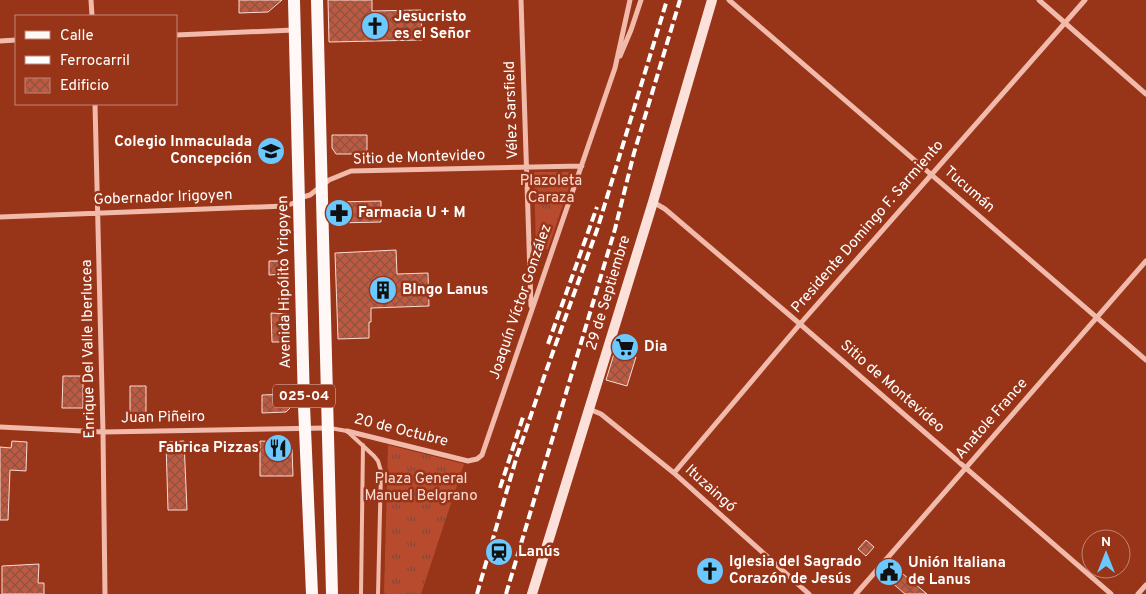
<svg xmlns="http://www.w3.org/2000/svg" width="1146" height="594" viewBox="0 0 1146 594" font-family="Overpass,sans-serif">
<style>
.grass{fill:url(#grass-tufts)}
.building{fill:url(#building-cross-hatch);stroke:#fcdbd3}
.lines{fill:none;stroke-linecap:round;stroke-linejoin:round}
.lane{stroke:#f1baab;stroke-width:4}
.street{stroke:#f1baab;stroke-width:5}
.secondary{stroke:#fce1da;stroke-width:10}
.primary{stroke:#fff8f6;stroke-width:12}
.rail{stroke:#fff;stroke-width:4;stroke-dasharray:9 4;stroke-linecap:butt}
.labels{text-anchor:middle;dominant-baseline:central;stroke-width:5;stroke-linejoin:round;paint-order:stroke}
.shield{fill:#983418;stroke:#e0c2ba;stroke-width:1}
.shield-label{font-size:14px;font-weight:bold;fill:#fff}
.poi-label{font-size:15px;font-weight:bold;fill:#fff;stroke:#983418;text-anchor:start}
.street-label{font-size:15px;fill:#fff;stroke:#983418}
.park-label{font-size:15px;fill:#fcdbd3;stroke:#983418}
</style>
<defs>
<pattern id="grass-tufts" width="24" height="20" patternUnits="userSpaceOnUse" patternTransform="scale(1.25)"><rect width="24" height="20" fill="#b84b2e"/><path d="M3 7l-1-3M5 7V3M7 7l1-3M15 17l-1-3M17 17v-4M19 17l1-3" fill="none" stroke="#7d4c3e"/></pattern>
<pattern id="building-cross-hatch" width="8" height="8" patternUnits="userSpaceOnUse" patternTransform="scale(1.25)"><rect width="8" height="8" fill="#bf5a40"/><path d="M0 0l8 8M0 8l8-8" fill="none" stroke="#8b5445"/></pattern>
</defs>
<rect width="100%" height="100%" fill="#983418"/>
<path class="grass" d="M534,172H574L548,249H536Z
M388,445L464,464L421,594H384Z"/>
<path class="building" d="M239,0H282L268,12L239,13Z
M328,0H372V11L421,10L422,40L329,42Z
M332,135H367V154H336L332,148Z
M381,201V222L335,223V202Z
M396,250L397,274L428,273L429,306L371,308V322H369V338L338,339L335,253Z
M269,261H285V274L269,275Z
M271,313L287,314V342H272Z
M619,337L635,342L631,356L636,357L627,386L606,380Z
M63,376H83V408H62Z
M130,386H146V414H130Z
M290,394L291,407L286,412L262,413V395Z
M12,441L27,442L26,471L10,470L8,520H0V447L11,448Z
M184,441L187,510H168L166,442Z
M260,441L283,442L292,449L293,476H260Z
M866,540L874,547L866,556L858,549Z
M39,564L38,583H44V594H2V566Z
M891,564L927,594H905L882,574Z"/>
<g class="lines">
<path class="lane" d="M330,428L347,431L374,456L378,461L381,471L378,594
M361,594L363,445"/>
<path class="street" d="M91,0L92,16
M521,0L531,306
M729,0L1146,360
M1039,0L1146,94
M176,35L294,30
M0,41L16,40
M620,56L631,30L641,0
M95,104L103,432L105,594
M653,202L665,209L800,324L1111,594
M0,217L285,206L294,203L299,198L310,195L329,180L351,171L582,166
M589,409L601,414L674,473L809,594
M0,427L103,432L327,428
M347,431L468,461L477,459L482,455L615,68L630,0
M674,473L800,324L1085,0
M856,594L1146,261
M1138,594L1146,585"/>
<path class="secondary" d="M532,594L653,202L712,0"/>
<path class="primary" d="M294,0L304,405L312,594
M317,0L332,594"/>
<path class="rail" d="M548,344L597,207
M500,488L523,417
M477,594L516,459L545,374L597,230L667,0
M506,594L615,229L634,153L680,0"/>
</g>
<defs>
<g id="church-disc" transform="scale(1.4375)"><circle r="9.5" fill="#6cc9ff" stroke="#983418"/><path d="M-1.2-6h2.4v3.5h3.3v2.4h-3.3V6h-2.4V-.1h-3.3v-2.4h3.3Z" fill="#111"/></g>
<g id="school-disc" transform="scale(1.4375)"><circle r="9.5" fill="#6cc9ff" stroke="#983418"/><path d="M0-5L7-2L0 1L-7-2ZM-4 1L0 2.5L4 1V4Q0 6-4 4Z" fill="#111"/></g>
<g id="pharmacy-disc" transform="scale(1.4375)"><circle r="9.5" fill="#6cc9ff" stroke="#983418"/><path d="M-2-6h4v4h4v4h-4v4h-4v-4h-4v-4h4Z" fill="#111"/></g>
<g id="building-disc" transform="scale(1.4375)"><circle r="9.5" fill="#6cc9ff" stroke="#983418"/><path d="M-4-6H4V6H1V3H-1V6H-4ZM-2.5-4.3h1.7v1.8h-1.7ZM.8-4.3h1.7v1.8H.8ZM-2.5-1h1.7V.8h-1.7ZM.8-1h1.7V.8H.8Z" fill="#111"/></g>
<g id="supermarket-disc" transform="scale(1.4375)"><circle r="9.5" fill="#6cc9ff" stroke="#983418"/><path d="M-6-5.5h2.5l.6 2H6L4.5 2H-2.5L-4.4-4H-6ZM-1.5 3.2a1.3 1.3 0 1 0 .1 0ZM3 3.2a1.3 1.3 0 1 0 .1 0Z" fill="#111"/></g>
<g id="restaurant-disc" transform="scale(1.4375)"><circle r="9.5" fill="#6cc9ff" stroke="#983418"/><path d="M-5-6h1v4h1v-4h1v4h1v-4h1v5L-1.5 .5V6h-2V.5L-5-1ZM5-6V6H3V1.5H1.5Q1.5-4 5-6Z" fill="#111"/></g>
<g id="station-disc" transform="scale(1.4375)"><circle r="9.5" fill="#6cc9ff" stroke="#983418"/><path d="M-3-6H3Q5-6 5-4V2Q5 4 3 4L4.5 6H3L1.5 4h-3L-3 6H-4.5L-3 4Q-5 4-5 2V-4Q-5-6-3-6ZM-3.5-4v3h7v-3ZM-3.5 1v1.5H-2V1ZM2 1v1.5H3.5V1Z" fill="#111"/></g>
<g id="civic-disc" transform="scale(1.4375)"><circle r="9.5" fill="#6cc9ff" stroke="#983418"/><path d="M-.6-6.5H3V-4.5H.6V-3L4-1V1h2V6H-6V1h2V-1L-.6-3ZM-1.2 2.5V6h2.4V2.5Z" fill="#111"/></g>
</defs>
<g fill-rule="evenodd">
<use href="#church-disc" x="375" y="26"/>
<use href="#school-disc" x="271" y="151"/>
<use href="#pharmacy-disc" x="339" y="213"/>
<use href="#building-disc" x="383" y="290"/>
<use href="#supermarket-disc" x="625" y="347"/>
<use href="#restaurant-disc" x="278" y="448"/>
<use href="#station-disc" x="499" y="552"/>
<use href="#church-disc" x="710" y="571"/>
<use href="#civic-disc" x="889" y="572"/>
</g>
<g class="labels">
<rect class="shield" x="273" y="384.5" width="62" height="23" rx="4"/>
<g class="shield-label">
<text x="304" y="396">025-04</text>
</g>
<g class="poi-label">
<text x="394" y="17">Jesucristo<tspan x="394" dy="17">es el Señor</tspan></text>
<text x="252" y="142" text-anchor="end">Colegio Inmaculada<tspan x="252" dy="17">Concepción</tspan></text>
<text x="358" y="213">Farmacia U + M</text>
<text x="402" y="290">BIngo Lanus</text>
<text x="644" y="347">Dia</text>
<text x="259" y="448" text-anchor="end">Fabrica Pizzas</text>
<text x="518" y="552">Lanús</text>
<text x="729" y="562">Iglesia del Sagrado<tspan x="729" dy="17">Corazón de Jesús</tspan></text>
<text x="908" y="563">Unión Italiana<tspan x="908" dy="17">de Lanus</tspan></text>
</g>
<g class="street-label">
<text transform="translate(512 110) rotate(-92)">Vélez Sarsfield</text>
<text transform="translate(419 158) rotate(-2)">Sitio de Montevideo</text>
<text transform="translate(969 190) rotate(41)">Tucumán</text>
<text transform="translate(163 198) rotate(-2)">Gobernador Irigoyen</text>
<text transform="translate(868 227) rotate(-49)">Presidente Domingo F. Sarmiento</text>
<text transform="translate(285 282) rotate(-91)">Avenida Hipólito Yrigoyen</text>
<text transform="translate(609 293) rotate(-73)">29 de Septiembre</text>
<text transform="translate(521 302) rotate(-71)">Joaquín Víctor González</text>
<text transform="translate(89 349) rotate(-91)">Enrique Del Valle Iberlucea</text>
<text transform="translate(892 387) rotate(41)">Sitio de Montevideo</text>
<text transform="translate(163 418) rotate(-1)">Juan Piñeiro</text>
<text transform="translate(992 419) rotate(-49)">Anatole France</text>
<text transform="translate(401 431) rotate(14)">20 de Octubre</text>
<text transform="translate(710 489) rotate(42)">Ituzaingó</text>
</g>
<g class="park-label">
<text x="551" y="181">Plazoleta<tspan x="551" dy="17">Caraza</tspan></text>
<text x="421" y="479">Plaza General<tspan x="421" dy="17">Manuel Belgrano</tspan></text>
</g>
</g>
<rect x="15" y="15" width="162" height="90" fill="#983418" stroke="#c18574"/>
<rect x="25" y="31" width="25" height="8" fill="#fff8f6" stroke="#c18574"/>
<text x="60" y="40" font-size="15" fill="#ffffff">Calle</text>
<rect x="25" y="56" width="25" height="8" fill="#ffffff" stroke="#c18574"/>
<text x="60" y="65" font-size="15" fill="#ffffff">Ferrocarril</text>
<rect x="25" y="78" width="25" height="15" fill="url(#building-cross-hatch)" stroke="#c18574"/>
<text x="60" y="90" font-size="15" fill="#ffffff">Edificio</text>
<g transform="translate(1106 554)"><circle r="24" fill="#983418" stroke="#c18574"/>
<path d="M0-4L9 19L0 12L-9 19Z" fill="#6cc9ff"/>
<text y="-8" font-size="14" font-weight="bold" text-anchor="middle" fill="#ffffff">N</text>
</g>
</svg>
